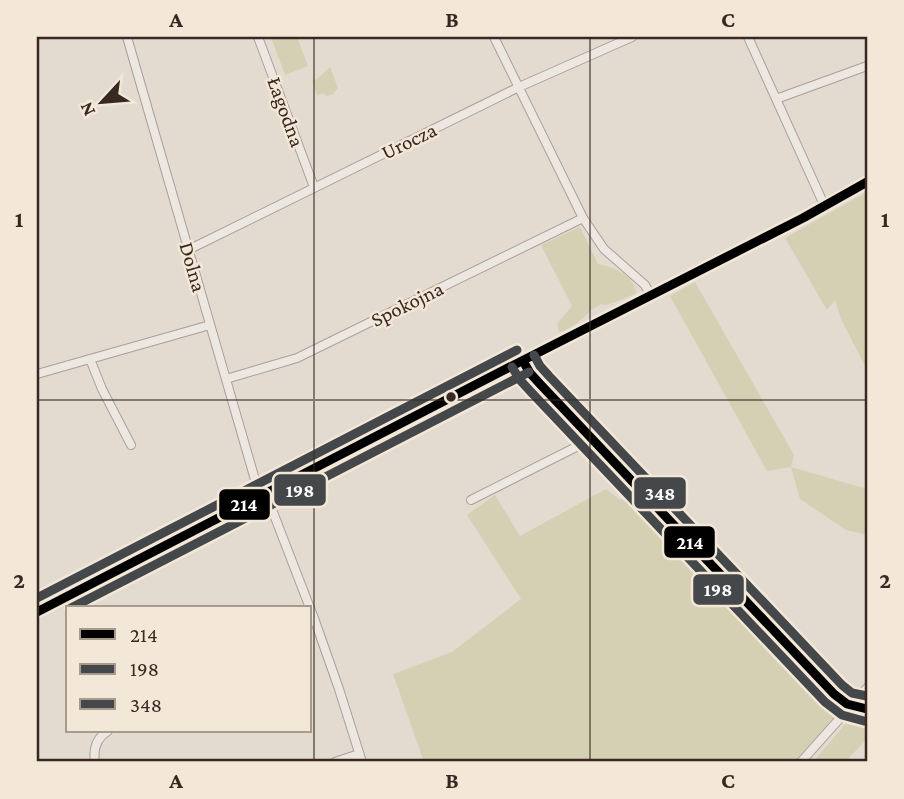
<svg xmlns="http://www.w3.org/2000/svg" width="904" height="799" viewBox="0 0 904 799" font-family="'Crimson Pro',serif">
<style>
.green{fill:#d5d0b4}
.lines{fill:none;stroke-linecap:round;stroke-linejoin:round}
.minor-casing{stroke:#a9a099;stroke-width:10}
.tertiary-casing{stroke:#a9a099;stroke-width:11}
.minor{stroke:#ece7e1;stroke-width:8}
.tertiary{stroke:#ece7e1;stroke-width:10}
.bus-1-casing{stroke:#f3e7d7;stroke-width:14}
.bus-2-casing{stroke:#f3e7d7;stroke-width:14}
.bus-3-casing{stroke:#f3e7d7;stroke-width:14}
.bus-1{stroke:#000;stroke-width:9}
.bus-2{stroke:#45484a;stroke-width:9}
.bus-3{stroke:#45484a;stroke-width:9}
.grid{fill:none;stroke:#382821;stroke-width:2;stroke-opacity:0.55}
.bus-dot{fill:#382821;stroke:#f3e7d7;stroke-width:2.5}
.labels{text-anchor:middle;dominant-baseline:central;stroke-width:5;stroke-linejoin:round;paint-order:stroke}
.street-label{font-size:21px;fill:#382821;stroke:#f3e7d7}
.line-badge{stroke:#f3e7d7;stroke-width:2.5}
.badge-label{font-size:19px;text-anchor:middle;font-weight:bold;fill:#fff}
.neatline{fill:none;stroke:#382821;stroke-width:2.5}
.grid-label{font-size:23px;text-anchor:middle;font-weight:bold;fill:#382821}
</style>
<rect width="100%" height="100%" fill="#e3dad0"/>
<path class="green" d="M271,37H297L308,66L285,75Z
M330,67L338,88L333,94L326,96L324,93L317,95L312,80L317,79Z
M867,192V370L841,319L835,300L827,310L785,238Z
M580,227L598,264C614,267 634,275 636,293C634,295 610,304 606,305C604,305 602,304 601,304C586,312 576,329 559,332L557,324L572,306L541,245Z
M695,282L794,455L791,467L867,489V535L846,530L800,499L791,467L767,471L670,296Z
M606,489L619,499L638,504L837,715L795,762H424L393,674L452,652L521,599L467,515L495,495L520,536Z
M867,721V739L845,762H813L847,722L850,725Z"/>
<g class="lines">
<g class="minor-casing">
<path id="minor" d="M127,37L260,497
M258,37L314,187
M494,37L583,218L604,249L645,285L651,296
M748,37L825,207
M776,99L867,66
M188,249L194,247L519,87L632,37
M90,359L102,389L131,445
M37,374L210,325
M226,379L297,358L583,218
M266,494L315,621L339,689L362,762
M471,500L592,439
M95,762C93,749 96,738 108,731
M335,762L359,754
M801,762L867,688"/>
</g>
<g class="tertiary-casing">
<path id="tertiary" d="M523,361L530,373L540,384L834,694L847,704L867,709
M37,612L500,372L803,218L867,182"/>
</g>
<use href="#minor" class="minor"/>
<use href="#tertiary" class="tertiary"/>
<g class="bus-1-casing">
<path id="bus-1" d="M523,361L530,373L540,384L834,694L847,704L867,709
M37,612L500,372L803,218L867,182"/>
</g>
<g class="bus-2-casing">
<path id="bus-2" d="M512,367L520,380L531,392L825,702L842,715L864,721
M71,608L529,372"/>
</g>
<g class="bus-3-casing">
<path id="bus-3" d="M534,355L540,366L549,376L842,685L852,693L867,696
M37,598L517,350"/>
</g>
<use href="#bus-1" class="bus-1"/>
<use href="#bus-2" class="bus-2"/>
<use href="#bus-3" class="bus-3"/>
</g>
<path class="grid" d="M314,37V762M590,37V762M37,400H867"/>
<circle class="bus-dot" cx="451" cy="397" r="6"/>
<g class="labels">
<g class="street-label">
<text transform="translate(286 112) rotate(70)">Łagodna</text>
<text transform="translate(409 141) rotate(-26)">Urocza</text>
<text transform="translate(193 267) rotate(74)">Dolna</text>
<text transform="translate(407 304) rotate(-26)">Spokojna</text>
</g>
</g>
<g class="line-badge">
<rect x="273" y="473" width="54" height="34" rx="7" fill="#45484a"/>
<rect x="633" y="476" width="54" height="34" rx="7" fill="#45484a"/>
<rect x="218" y="488" width="53" height="33" rx="7" fill="#000"/>
<rect x="663" y="525" width="53" height="34" rx="7" fill="#000"/>
<rect x="692" y="573" width="53" height="33" rx="7" fill="#45484a"/>
</g>
<g class="badge-label">
<text x="300" y="497">198</text>
<text x="660" y="500">348</text>
<text x="244" y="511">214</text>
<text x="690" y="549">214</text>
<text x="718" y="596">198</text>
</g>
<rect width="904" height="799" fill="none" stroke="#f3e7d7" stroke-width="77"/>
<rect x="66" y="606" width="245" height="126" fill="#f3e7d7" stroke="#a89b8e" stroke-width="2"/>
<rect x="80" y="629" width="35" height="10" fill="#000000" stroke="#a89b8e" stroke-width="2"/>
<text x="130" y="642" font-size="21" fill="#382821">214</text>
<rect x="80" y="664" width="35" height="10" fill="#45484a" stroke="#a89b8e" stroke-width="2"/>
<text x="130" y="676" font-size="21" fill="#382821">198</text>
<rect x="80" y="699" width="35" height="10" fill="#45484a" stroke="#a89b8e" stroke-width="2"/>
<text x="130" y="712" font-size="21" fill="#382821">348</text>
<g transform="translate(102 102) rotate(244)" stroke="#f3e7d7" stroke-width="5" paint-order="stroke">
<path d="M0-5L12 26L0 18L-12 26Z" fill="#382821"/>
<text y="-10" font-size="19" font-weight="bold" text-anchor="middle" fill="#382821">N</text>
</g>
<rect x="38" y="38" width="828" height="722" class="neatline"/>
<g class="grid-label">
<text x="176" y="27">A</text>
<text x="452" y="27">B</text>
<text x="728" y="27">C</text>
<text x="19" y="227">1</text>
<text x="885" y="227">1</text>
<text x="19" y="588">2</text>
<text x="885" y="588">2</text>
<text x="176" y="788">A</text>
<text x="452" y="788">B</text>
<text x="728" y="788">C</text>
</g>
</svg>
